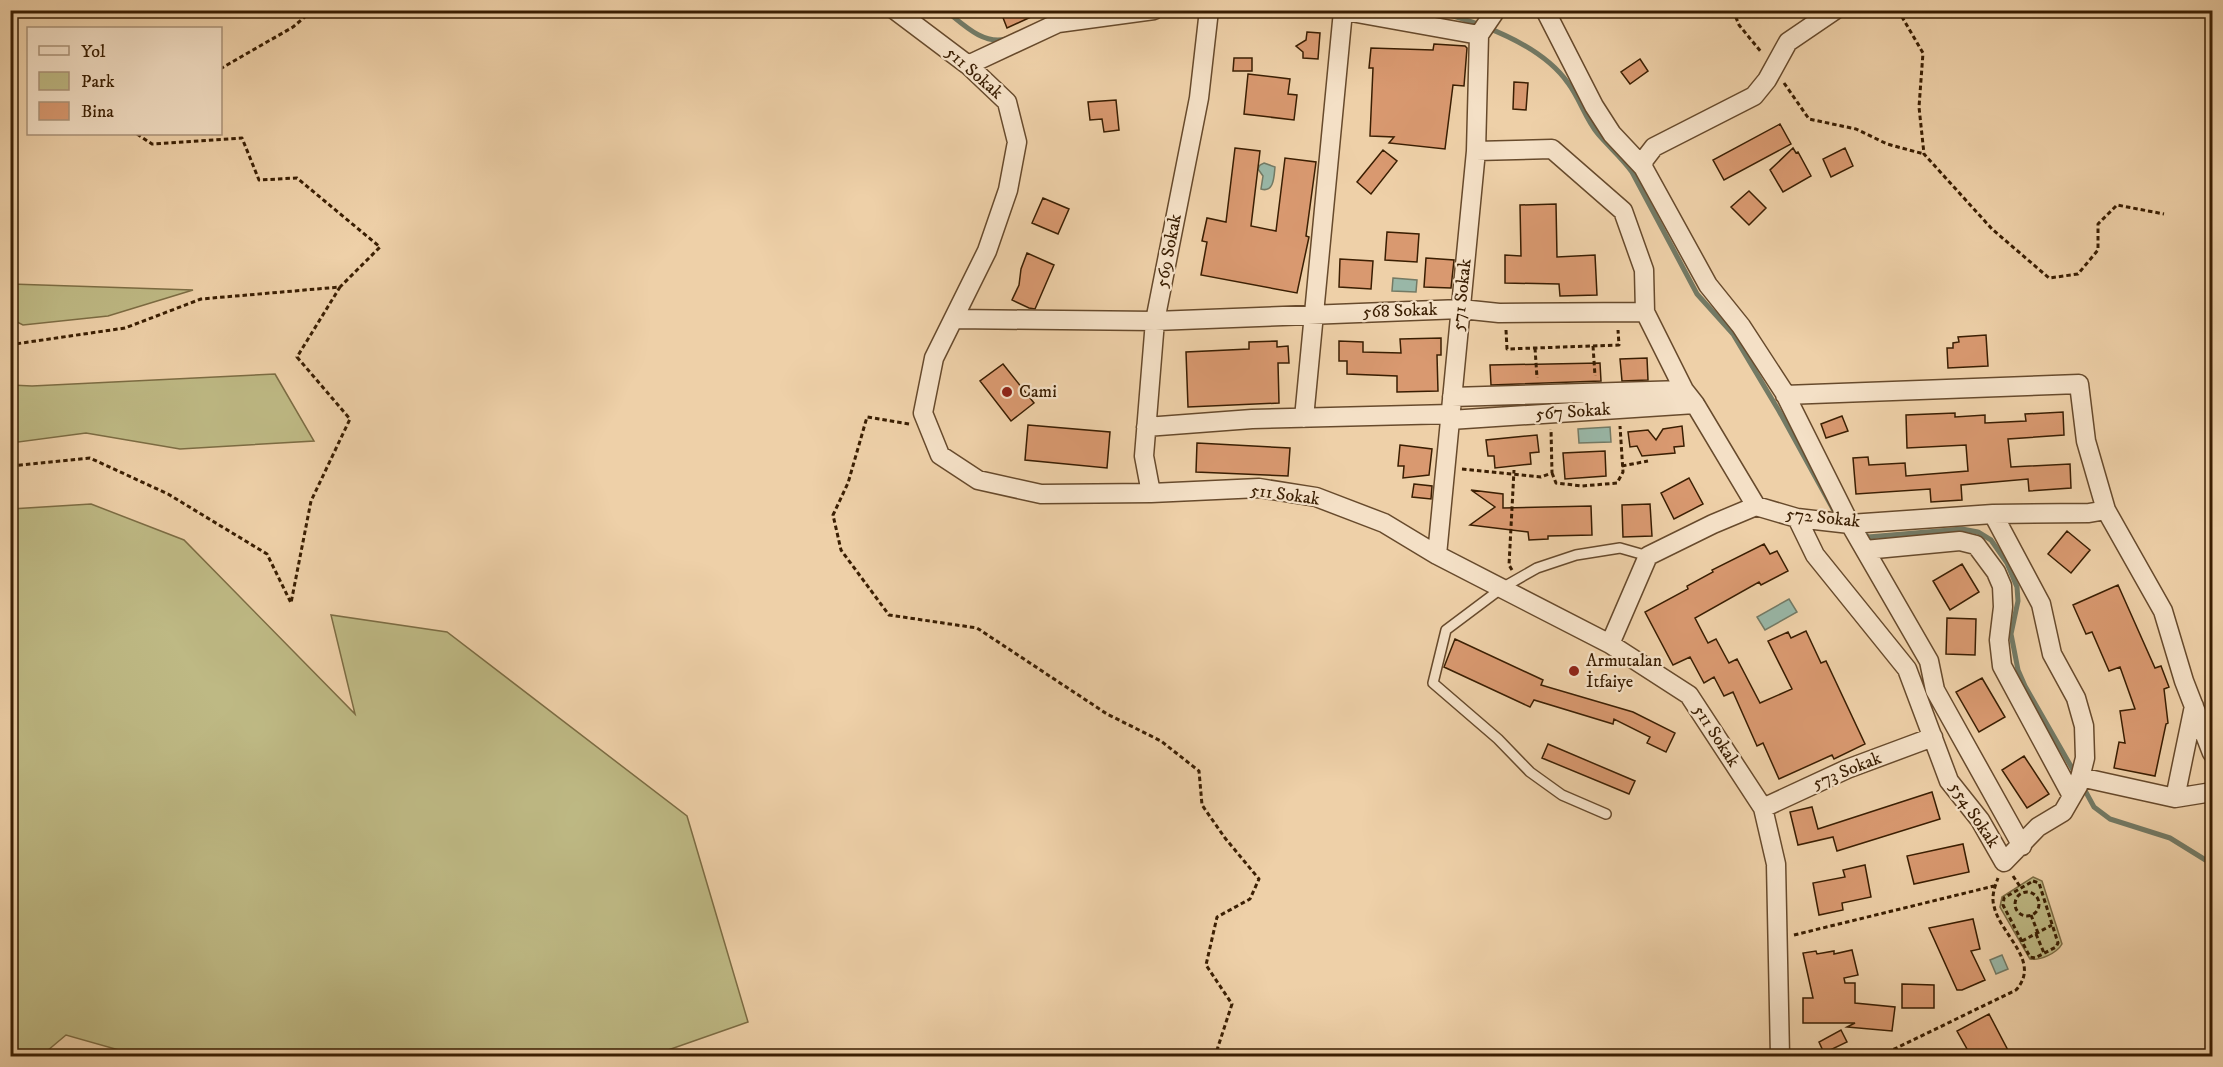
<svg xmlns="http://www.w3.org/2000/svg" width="2223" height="1067" viewBox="0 0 2223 1067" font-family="'IM FELL DW Pica',serif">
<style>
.green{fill:#beb984;stroke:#7c6c43;stroke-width:1.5}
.water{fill:#99b7a7;stroke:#737a65;stroke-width:1.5}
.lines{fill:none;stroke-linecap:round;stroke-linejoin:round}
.stream{stroke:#737a65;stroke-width:5}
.building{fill:#d99970;stroke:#3a1e02;stroke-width:1.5}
.lane-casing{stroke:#674a2c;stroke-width:12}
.street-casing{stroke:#674a2c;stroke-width:21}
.path{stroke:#3a1e02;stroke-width:3;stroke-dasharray:4.5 3;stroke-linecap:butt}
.lane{stroke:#f4e0c6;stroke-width:9}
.street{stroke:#f4e0c6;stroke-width:18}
.poi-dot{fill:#8f2418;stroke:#f4e0c6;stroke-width:2}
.labels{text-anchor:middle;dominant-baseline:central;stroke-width:4.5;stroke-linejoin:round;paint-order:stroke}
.street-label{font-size:18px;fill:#3a1e02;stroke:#f4e0c6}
.poi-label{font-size:18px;fill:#3a1e02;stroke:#f4e0c6;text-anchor:start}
</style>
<rect width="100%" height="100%" fill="#eed0a8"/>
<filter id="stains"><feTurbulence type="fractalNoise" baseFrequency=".00333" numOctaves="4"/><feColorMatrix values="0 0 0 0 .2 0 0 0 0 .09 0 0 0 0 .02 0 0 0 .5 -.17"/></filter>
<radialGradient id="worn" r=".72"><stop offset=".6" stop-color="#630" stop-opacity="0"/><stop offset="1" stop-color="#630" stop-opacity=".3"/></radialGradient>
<path class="green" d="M11,284L193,290L108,316L23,325L11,319Z
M275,374L314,441L180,449L86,433L11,443V385L32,386Z
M91,504L184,540L355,714L331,615L447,632L687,816L748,1022L651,1056H140L66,1035L41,1056H11V509Z
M2033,877L2042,881L2062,944C2057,953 2040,961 2030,959L2000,907L2002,897Z"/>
<path class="water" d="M1264,163L1275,167C1274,177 1274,193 1261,189L1263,176L1258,169L1260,165Z
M1393,278L1417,280L1416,292L1392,291Z
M1610,427L1611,442L1579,443L1578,429Z
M1789,599L1797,612L1765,630L1757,617Z
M2002,955L2008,969L1996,974L1990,960Z"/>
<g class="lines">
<path class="stream" d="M945,10C962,23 982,45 1006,39
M1432,10C1478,22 1540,43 1568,83C1580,99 1585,118 1598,134C1609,147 1622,158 1632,172L1697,294L1733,334L1779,411L1833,509
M1058,16L1070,10
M1864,533L1868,537L1962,529L1978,532L1991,540L2007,563L2017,587L2018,601L2011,634L2018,670L2025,686L2076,775
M2082,785L2094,807L2110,819L2170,838L2212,864"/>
</g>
<path class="building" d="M1000,10H1046L1007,28Z
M1307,32L1320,33L1318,59L1303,58V52L1296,46L1306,40Z
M1434,44L1465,46L1467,48L1464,86L1453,85L1445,149L1389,143L1394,137L1370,136L1373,68H1369L1371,48L1433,50Z
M1234,58H1252V71H1233Z
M1640,59L1648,71L1630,84L1621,72Z
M1248,74L1290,79L1288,94L1297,95L1294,120L1244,114Z
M1514,82L1528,83L1526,110L1513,109Z
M1116,100L1119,130L1104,132L1102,119L1090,120L1088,102Z
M1780,124L1791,144L1724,180L1713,160Z
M1235,148L1260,151L1251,226L1276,231L1285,158L1316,162L1306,236L1309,237L1297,293L1201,275L1207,242L1202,241L1207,218L1226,222Z
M1793,148L1796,153L1798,152L1811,176L1783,192L1770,170Z
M1845,148L1853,166L1831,177L1823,159Z
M1383,150L1397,161L1371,194L1357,182Z
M1749,191L1766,208L1749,225L1731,207Z
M1043,198L1069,209L1058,234L1032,223Z
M1556,204L1557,257L1595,255L1597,295L1560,296L1559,284L1505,283V255L1521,256L1520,205Z
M1387,232L1419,234L1417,262L1385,260Z
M1027,253L1054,265L1035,309L1029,308L1012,300L1019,285L1021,269Z
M1426,258L1454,260L1451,288L1424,287Z
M1340,259L1373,261L1371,289L1339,287Z
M1986,335L1988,366L1948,368L1947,348H1953V343L1959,342L1958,337Z
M1441,338V355H1437L1438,391L1397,392V376L1347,374V361H1339V341L1363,342V352L1401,353L1400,339Z
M1277,341V347L1288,346L1289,363H1278L1279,403L1188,407L1186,352L1249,349V342Z
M1647,358L1648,380L1622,381L1620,359Z
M1600,363L1601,381L1491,385L1490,365Z
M1003,364L1034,403L1011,421L980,381Z
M2063,412L2064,435L2008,439L2011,467L2070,464L2071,488L2029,491L2028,479L1961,485L1962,500L1931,502L1930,489L1856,494L1853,458L1868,457L1869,465L1905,463L1906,476L1968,471L1966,445L1907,448L1906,415L1955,413V417L1985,415V423L2026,421L2025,414Z
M1842,416L1848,431L1826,438L1821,424Z
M1028,425L1110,432L1107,468L1025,460Z
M1682,426L1684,446L1674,447L1675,453L1642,456L1637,446L1630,447L1628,432L1648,430L1656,440L1663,429Z
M1537,435L1539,452L1530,453L1531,464L1495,468L1494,456H1488L1486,440Z
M1197,443L1290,448L1288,476L1196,472Z
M1400,445L1432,449L1429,475L1403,478L1404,466H1398Z
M1605,451L1606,476L1565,479L1563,453Z
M1689,478L1703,504L1674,519L1661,493Z
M1414,484L1432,486L1431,499L1412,497Z
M1471,490L1503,494V508L1591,506L1592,535L1548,536V539L1529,540L1528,532L1470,525L1495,507Z
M1650,504L1652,536L1623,537L1622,505Z
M2067,531L2090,550L2071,573L2048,554Z
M1764,544L1770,554L1777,551L1788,571L1761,585L1759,582L1695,618L1708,643L1716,639L1729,663L1737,659L1760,703L1792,689L1768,641L1788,632L1791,638L1806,631L1821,663L1826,661L1865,744L1834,759L1832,755L1779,779L1763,743L1757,746L1733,692L1724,696L1714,677L1704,683L1690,657L1673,665L1645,612L1688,589L1687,586L1713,572L1712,570Z
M1962,564L1979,592L1950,610L1933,581Z
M2118,585L2155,668L2161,666L2169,687L2164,689L2168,723L2166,724L2155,776L2114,768L2119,742L2125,743L2120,711L2135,709L2120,667L2109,671L2092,632L2086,634L2073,605Z
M1947,618L1976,619L1975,655L1946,654Z
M1455,639L1543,680L1541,685L1633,712L1675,733L1666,752L1647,743L1650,737L1614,719L1613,724L1534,700L1530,707L1444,667Z
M1982,678L2005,717L1979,732L1956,692Z
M1548,744L1635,781L1629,794L1542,758Z
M2024,756L2049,794L2027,808L2002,770Z
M1932,792L1940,819L1837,851L1833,837L1798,845L1790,812L1812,807L1818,829Z
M1963,844L1969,872L1914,884L1907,856Z
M1865,865L1871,897L1842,903L1843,910L1819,915L1813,883L1845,877L1843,870Z
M1973,919L1980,949L1971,951L1985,980L1962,990H1957L1929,928Z
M1852,950L1858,975L1844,978L1845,983H1855V1003L1895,1007L1892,1031L1847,1027L1855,1023H1803V998H1813L1803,953L1816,951L1817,954L1834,951V954Z
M1902,984L1934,985V1008H1902Z
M1989,1014L2011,1056H1971L1957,1031Z
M1841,1030L1847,1042L1824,1053L1819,1042Z"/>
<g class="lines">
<g class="lane-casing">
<path id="lane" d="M1606,814L1562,795L1530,772L1498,739L1433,683L1446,630L1502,588L1537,568L1576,555L1620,548L1648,556"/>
</g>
<g class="street-casing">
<path id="street" d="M895,10L968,65L1007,102L1017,142L1008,190L987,251L934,358L923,413L940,455L978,480L1041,494L1151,493L1259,488L1316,497L1384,523L1437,555L1610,644L1689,695L1763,808L1776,864L1780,1056
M1340,10L1479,35
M1545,10L1594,106L1612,134L1643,167L1708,285L1741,326L1784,392L1850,524L1929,661L1935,690L2022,846
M1479,35L1496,10
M968,65L1058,23L1154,10
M1476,151L1552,149L1623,211L1644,270L1645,312L1684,390L1695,404L1756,506
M1643,167L1644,160L1654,147L1754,96L1767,80L1788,42L1835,10
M954,319L1155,321L1461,309L1499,313L1645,312
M1785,395L2079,384L2086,441L2106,510L2163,611L2184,681L2212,753
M1452,397L1684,390
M1304,418L1343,11
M1450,420L1695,404
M1146,427L1252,419L1451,414
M1151,493L1144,456L1155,321L1199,98L1209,10
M1797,518L1815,555L1907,669L1949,781L1980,820L2004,862L2038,827L2063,812L2078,786L2085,758L2084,726L2076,698L2052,654L2041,604L1993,514
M1865,550L1960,541L1976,545L1996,572L2002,586L2003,607L1999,640L2002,666L2072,796
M1437,555L1476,151L1479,35
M1610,644L1648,556L1713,524L1756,506L1797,518L1850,524L1993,514L2089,513L2106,510
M2080,777L2175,798L2212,792
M2175,798L2194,706
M1763,808L1847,769L1933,737"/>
</g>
<path class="path" d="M1733,10L1739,25L1762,53
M1898,10L1923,53L1919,107L1924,154L1992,229L2049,278L2078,274L2098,250V224L2117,205L2164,214
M220,69L293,27L313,10
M1784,83L1809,119L1856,129L1887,144L1924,154
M137,134L152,144L242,138L259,180L297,178L380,247L340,287
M1506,330L1507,349L1619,345L1618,330
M10,341L15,344L125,328L201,299L340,287L297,357L350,419L311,501L291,603L267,554L168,494L90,458L10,466
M1593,346L1595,376
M1535,348L1537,378
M909,424L867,417L848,483L833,515L841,550L889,615L977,628L1107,714L1161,741L1199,771L1202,805L1225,838L1259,879L1250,899L1217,917L1206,965L1232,1004L1215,1056
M1622,466L1648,461
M1462,469L1541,477L1552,473L1551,429
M1552,473L1556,483L1582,486L1617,483L1623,472L1620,426
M1512,570L1509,565L1514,470
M2013,876L2021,888
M2033,881L2039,883L2058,943L2056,947L2035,958L2030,957L2003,905L2004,898Z
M2015 904a12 12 0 1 1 24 0a12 12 0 1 1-24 0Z
M2031,915L2038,933
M2036,934L2044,953
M1794,935L1994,886
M2022,941L2052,925
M1880,1056L2016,990C2042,961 2000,935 1994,906C1991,897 1995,886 1998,878"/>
<use href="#lane" class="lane"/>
<use href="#street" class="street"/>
</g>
<g class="poi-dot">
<circle cx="1007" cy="392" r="6"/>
<circle cx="1574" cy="671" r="6"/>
</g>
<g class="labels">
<g class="street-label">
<text transform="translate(974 73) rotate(41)">511 Sokak</text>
<text transform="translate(1169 251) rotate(-79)">569 Sokak</text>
<text transform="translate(1462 295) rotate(-84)">571 Sokak</text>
<text transform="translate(1400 311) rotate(-2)">568 Sokak</text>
<text transform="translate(1573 412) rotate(-4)">567 Sokak</text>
<text transform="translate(1285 495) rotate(8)">511 Sokak</text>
<text transform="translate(1823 518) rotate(6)">572 Sokak</text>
<text transform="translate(1716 736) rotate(57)">511 Sokak</text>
<text transform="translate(1847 771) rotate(-22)">573 Sokak</text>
<text transform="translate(1974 815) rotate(56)">554 Sokak</text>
</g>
<g class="poi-label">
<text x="1019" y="392">Cami</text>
<text x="1586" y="661">Armutalan<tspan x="1586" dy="21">İtfaiye</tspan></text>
</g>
</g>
<rect width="2223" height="1067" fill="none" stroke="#eed0a8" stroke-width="36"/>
<rect x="12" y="12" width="2199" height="1043" fill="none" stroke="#3a1e02" stroke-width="3"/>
<rect x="18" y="18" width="2187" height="1031" fill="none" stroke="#3a1e02" stroke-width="1.5"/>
<rect x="27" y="27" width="195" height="108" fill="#f4e0c6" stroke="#aa9278" stroke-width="1.5"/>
<rect x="39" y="46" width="30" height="9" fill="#f4e0c6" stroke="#aa9278" stroke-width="1.5"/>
<text x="81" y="57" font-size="18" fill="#3a1e02">Yol</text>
<rect x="39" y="72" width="30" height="18" fill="#beb984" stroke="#aa9278" stroke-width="1.5"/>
<text x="81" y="87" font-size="18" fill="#3a1e02">Park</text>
<rect x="39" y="102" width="30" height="18" fill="#d99970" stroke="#aa9278" stroke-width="1.5"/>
<text x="81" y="117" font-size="18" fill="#3a1e02">Bina</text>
<rect width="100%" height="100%" filter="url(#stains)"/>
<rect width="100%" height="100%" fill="url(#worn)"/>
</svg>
